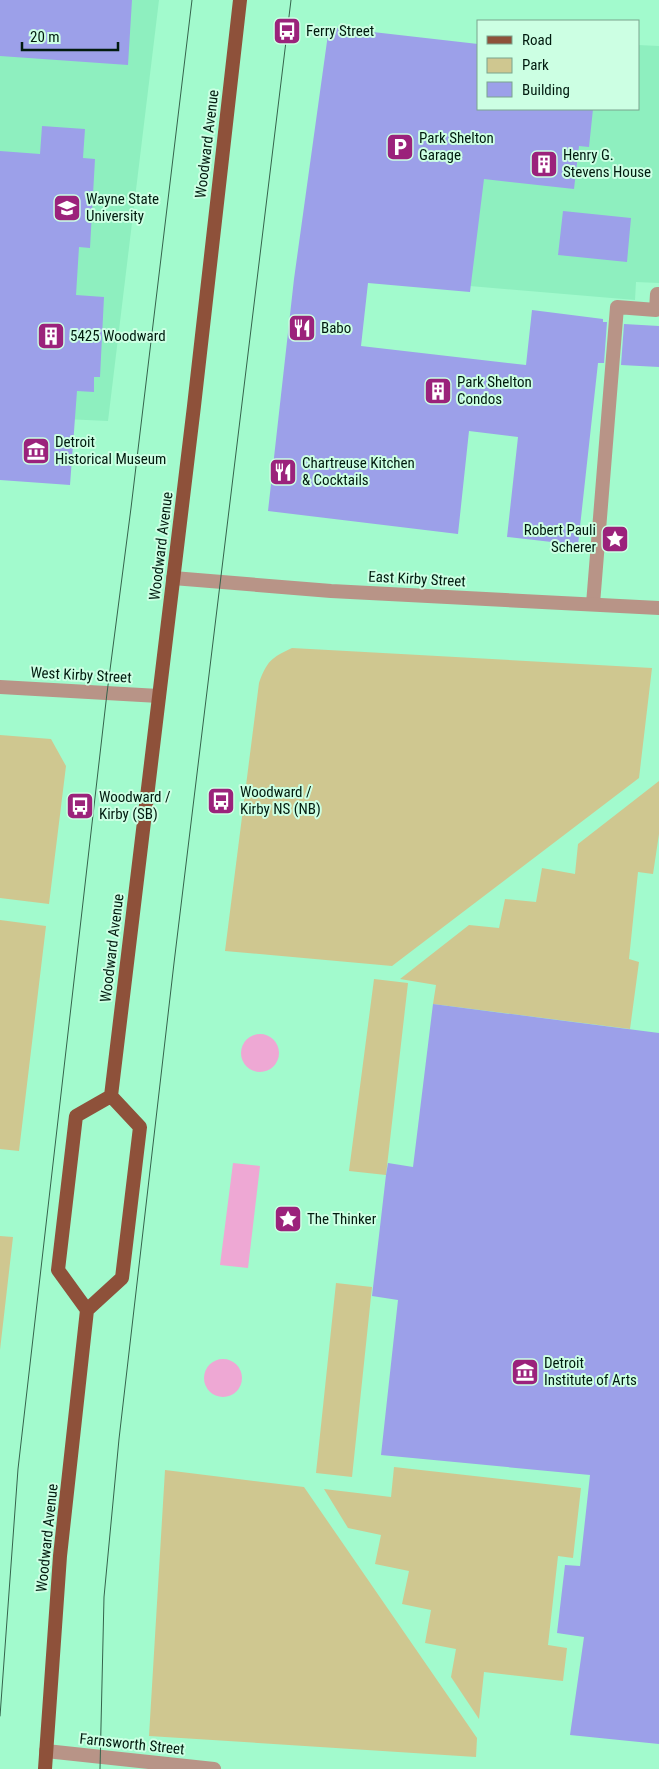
<svg xmlns="http://www.w3.org/2000/svg" width="659" height="1769" viewBox="0 0 659 1769" font-family="'Roboto Condensed',sans-serif">
<style>
.built{fill:#8eefbf}
.green{fill:#cfc790}
.water{fill:#eea8d4}
.building{fill:#9ca0e9}
.lines{fill:none;stroke-linecap:round;stroke-linejoin:round}
.service{stroke:#b89487;stroke-width:14}
.minor{stroke:#b89487;stroke-width:14}
.primary{stroke:#8e513a;stroke-width:14}
.tram{stroke:#35634c;stroke-width:1}
.labels{text-anchor:middle;dominant-baseline:central;stroke-width:4;stroke-linejoin:round;paint-order:stroke}
.poi-label{font-size:15px;fill:#011b0f;stroke:#ccffe3;text-anchor:start}
.street-label{font-size:15px;fill:#011b0f;stroke:#ccffe3}
</style>
<rect width="100%" height="100%" fill="#a2facd"/>
<path class="built" d="M0,0H159L108,421L0,416Z
M638,45L659,46V283L636,282L635,300L470,286L490,109H638Z"/>
<path class="green" d="M292,648L652,668L639,778L392,966L225,951L259,683C267,661 271,658 292,648Z
M0,735L51,739L66,766L49,904L0,898Z
M659,781V834L653,874L638,872L629,959L639,962L630,1029L433,1004L436,985L400,979L469,925L499,928L505,899L536,902L542,868L575,874L578,844Z
M0,920L46,926L19,1151L0,1149Z
M374,979L408,983L386,1175L349,1171Z
M0,1236L13,1237L0,1350Z
M336,1283L372,1287L352,1477L316,1473Z
M394,1467L581,1488L573,1558L558,1556L548,1645L567,1648L563,1681L484,1672L479,1719L451,1677L456,1649L425,1643L431,1610L402,1604L409,1571L375,1564L381,1535L348,1528L324,1489L391,1497Z
M165,1470L304,1487L477,1738L476,1757L149,1736Z"/>
<path class="water" d="M241 1053a19 19 0 1 1 38 0a19 19 0 1 1-38 0Z
M233,1163L260,1166L248,1268L220,1265Z
M204 1378a19 19 0 1 1 38 0a19 19 0 1 1-38 0Z"/>
<path class="building" d="M0,0H132L128,65L0,56Z
M329,27L478,44V109H593L589,147L579,146L574,189L484,179L470,292L368,283L361,346L526,365L532,310L603,319V322H607L604,363H598L578,545L507,537L518,437L469,431L458,534L268,511L294,279Z
M42,126L85,129L83,158L95,159L90,248L79,247L76,295L104,297L100,377H94V392L77,391L70,485L0,480V151L40,154Z
M563,211L631,218L627,262L558,255Z
M624,324L659,326V367L621,365Z
M433,1004L659,1033V1744L570,1735L584,1637L557,1633L565,1565L580,1566L590,1475L381,1455L398,1300L372,1296L386,1175L388,1163L413,1167Z"/>
<g class="lines">
<path class="service" d="M593,604L617,307L656,310L657,294H659"/>
<path class="minor" d="M173,578L331,591L659,608
M0,687L159,696
M46,1751L214,1769"/>
<path class="primary" d="M87,1310L58,1270L76,1116L111,1096
M45,1769L60,1556L87,1310L122,1278L140,1127L111,1096L194,406L240,0"/>
<path class="tram" d="M0,1716L18,1469L107,693L131,508L192,0
M100,1769L104,1597L119,1439L174,963L291,0"/>
</g>
<defs>
<g id="bus-square" transform="scale(1.4375)"><rect x="-9" y="-9" width="18" height="18" rx="4" fill="#9b227b" stroke="#ccffe3"/><path d="M-5-6H5V4H4V6H2V4H-2V6H-4V4H-5ZM-3.5-4V0h7V-4ZM-3.5 1.2v1.5H-2V1.2ZM2 1.2v1.5H3.5V1.2Z" fill="#fff"/></g>
<g id="parking-square" transform="scale(1.4375)"><rect x="-9" y="-9" width="18" height="18" rx="4" fill="#9b227b" stroke="#ccffe3"/><path d="M-3.5-5.5H1a3.5 3.5 0 0 1 0 7H-1V5.5H-3.5ZM-1-3.4V-.6H.8a1.4 1.4 0 0 0 0-2.8Z" fill="#fff"/></g>
<g id="building-square" transform="scale(1.4375)"><rect x="-9" y="-9" width="18" height="18" rx="4" fill="#9b227b" stroke="#ccffe3"/><path d="M-4-6H4V6H1V3H-1V6H-4ZM-2.5-4.3h1.7v1.8h-1.7ZM.8-4.3h1.7v1.8H.8ZM-2.5-1h1.7V.8h-1.7ZM.8-1h1.7V.8H.8Z" fill="#fff"/></g>
<g id="university-square" transform="scale(1.4375)"><rect x="-9" y="-9" width="18" height="18" rx="4" fill="#9b227b" stroke="#ccffe3"/><path d="M0-5L7-2L0 1L-7-2ZM-4 1L0 2.5L4 1V4Q0 6-4 4Z" fill="#fff"/></g>
<g id="restaurant-square" transform="scale(1.4375)"><rect x="-9" y="-9" width="18" height="18" rx="4" fill="#9b227b" stroke="#ccffe3"/><path d="M-5-6h1v4h1v-4h1v4h1v-4h1v5L-1.5 .5V6h-2V.5L-5-1ZM5-6V6H3V1.5H1.5Q1.5-4 5-6Z" fill="#fff"/></g>
<g id="museum-square" transform="scale(1.4375)"><rect x="-9" y="-9" width="18" height="18" rx="4" fill="#9b227b" stroke="#ccffe3"/><path d="M0-6L6-3V-2H-6V-3ZM-5-1h2V3h-2ZM-1-1h2V3h-2ZM3-1h2V3H3ZM-6 4H6V6H-6Z" fill="#fff"/></g>
<g id="sight-square" transform="scale(1.4375)"><rect x="-9" y="-9" width="18" height="18" rx="4" fill="#9b227b" stroke="#ccffe3"/><path d="M0-6L1.8-2.2L6-1.7L2.9 1.2L3.7 5.4L0 3.3L-3.7 5.4L-2.9 1.2L-6-1.7L-1.8-2.2Z" fill="#fff"/></g>
</defs>
<g fill-rule="evenodd">
<use href="#bus-square" x="287" y="31"/>
<use href="#parking-square" x="400" y="147"/>
<use href="#building-square" x="544" y="164"/>
<use href="#university-square" x="67" y="208"/>
<use href="#restaurant-square" x="302" y="328"/>
<use href="#building-square" x="51" y="336"/>
<use href="#building-square" x="438" y="391"/>
<use href="#museum-square" x="36" y="451"/>
<use href="#restaurant-square" x="283" y="472"/>
<use href="#sight-square" x="615" y="539"/>
<use href="#bus-square" x="221" y="801"/>
<use href="#bus-square" x="80" y="806"/>
<use href="#sight-square" x="288" y="1219"/>
<use href="#museum-square" x="525" y="1372"/>
</g>
<g class="labels">
<g class="poi-label">
<text x="306" y="31">Ferry Street</text>
<text x="419" y="138">Park Shelton<tspan x="419" dy="17">Garage</tspan></text>
<text x="563" y="155">Henry G.<tspan x="563" dy="17">Stevens House</tspan></text>
<text x="86" y="199">Wayne State<tspan x="86" dy="17">University</tspan></text>
<text x="321" y="328">Babo</text>
<text x="70" y="336">5425 Woodward</text>
<text x="457" y="382">Park Shelton<tspan x="457" dy="17">Condos</tspan></text>
<text x="55" y="442">Detroit<tspan x="55" dy="17">Historical Museum</tspan></text>
<text x="302" y="463">Chartreuse Kitchen<tspan x="302" dy="17">&amp; Cocktails</tspan></text>
<text x="596" y="530" text-anchor="end">Robert Pauli<tspan x="596" dy="17">Scherer</tspan></text>
<text x="240" y="792">Woodward /<tspan x="240" dy="17">Kirby NS (NB)</tspan></text>
<text x="99" y="797">Woodward /<tspan x="99" dy="17">Kirby (SB)</tspan></text>
<text x="307" y="1219">The Thinker</text>
<text x="544" y="1363">Detroit<tspan x="544" dy="17">Institute of Arts</tspan></text>
</g>
<g class="street-label">
<text transform="translate(207 144) rotate(-83)">Woodward Avenue</text>
<text transform="translate(161 546) rotate(-83)">Woodward Avenue</text>
<text transform="translate(417 579) rotate(3)">East Kirby Street</text>
<text transform="translate(81 675) rotate(3)">West Kirby Street</text>
<text transform="translate(112 948) rotate(-83)">Woodward Avenue</text>
<text transform="translate(47 1538) rotate(-84)">Woodward Avenue</text>
<text transform="translate(132 1744) rotate(6)">Farnsworth Street</text>
</g>
</g>
<rect x="477" y="20" width="162" height="90" fill="#ccffe3" stroke="#7ba48e"/>
<rect x="487" y="36" width="25" height="8" fill="#8e513a" stroke="#7ba48e"/>
<text x="522" y="45" font-size="15" fill="#011b0f">Road</text>
<rect x="487" y="58" width="25" height="15" fill="#cfc790" stroke="#7ba48e"/>
<text x="522" y="70" font-size="15" fill="#011b0f">Park</text>
<rect x="487" y="82" width="25" height="15" fill="#9ca0e9" stroke="#7ba48e"/>
<text x="522" y="95" font-size="15" fill="#011b0f">Building</text>
<path d="M22 42v8h96v-8" fill="none" stroke="#011b0f" stroke-width="2.5"/>
<text x="30" y="42" font-size="15" fill="#011b0f" stroke="#ccffe3" stroke-width="4" paint-order="stroke">20 m</text>
</svg>
